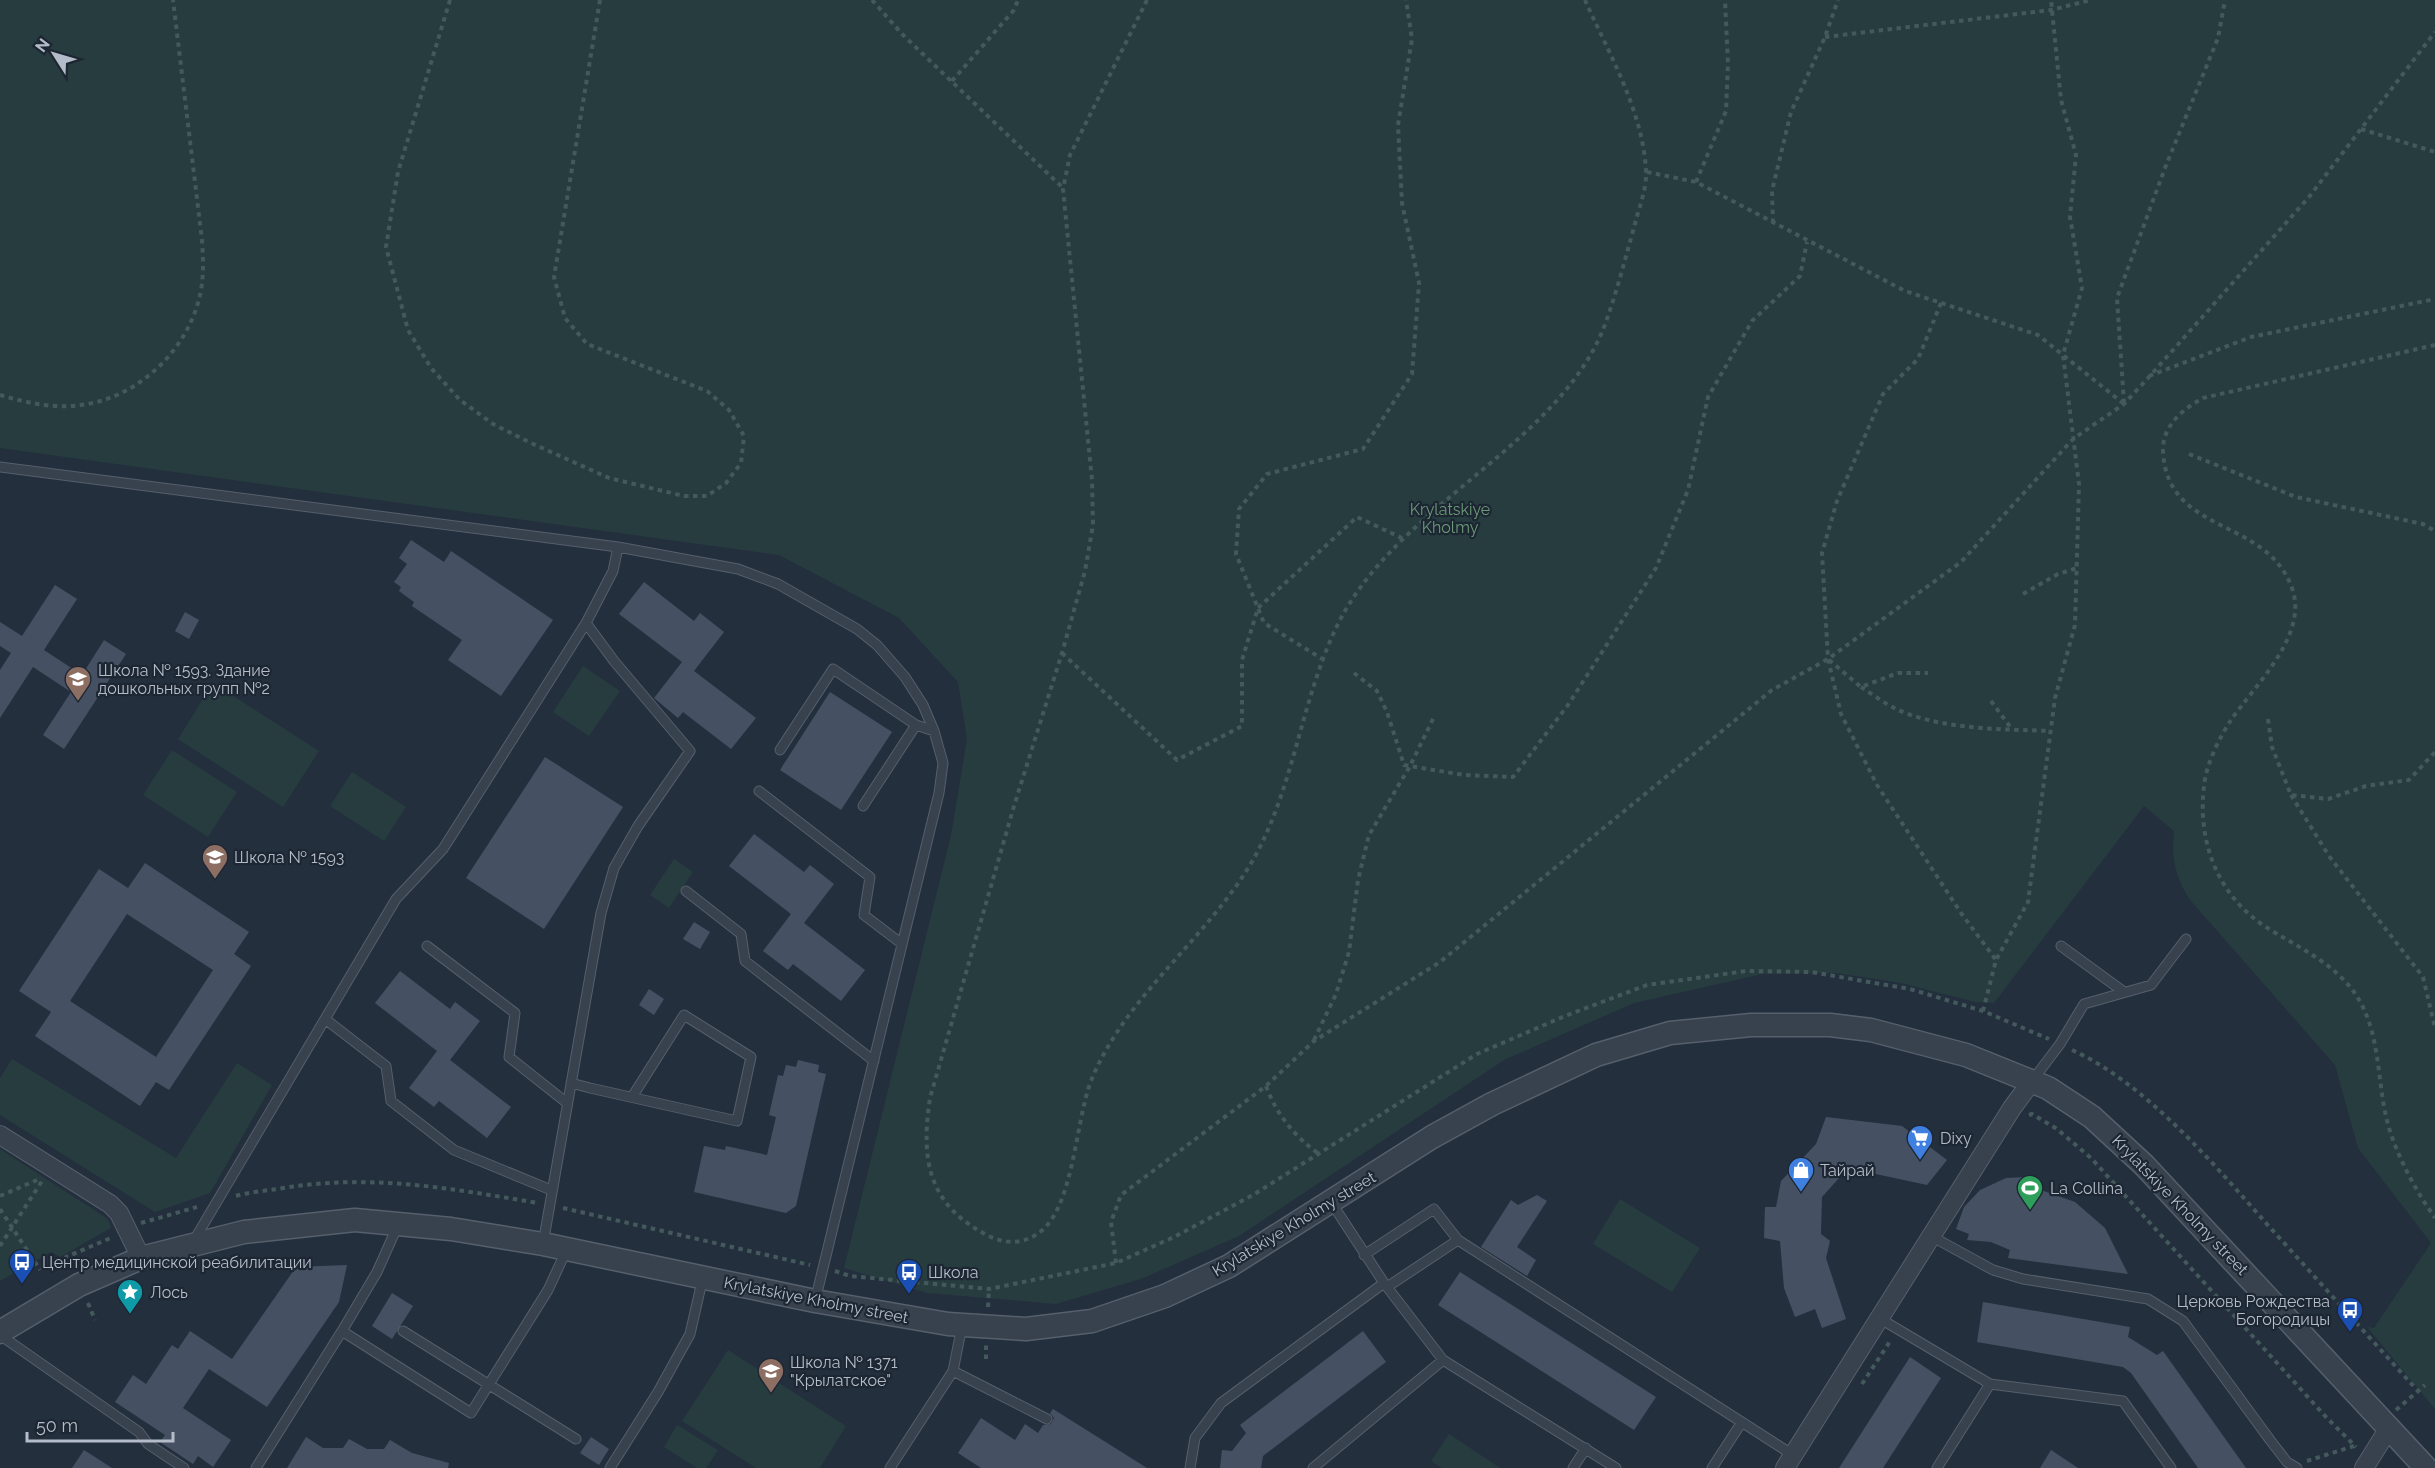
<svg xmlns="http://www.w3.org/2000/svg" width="2435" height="1468" viewBox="0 0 2435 1468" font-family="Raleway,sans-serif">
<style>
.green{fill:#263c3f}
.building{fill:#455162;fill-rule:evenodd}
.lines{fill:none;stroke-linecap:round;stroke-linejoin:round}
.service-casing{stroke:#565f6c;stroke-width:11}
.minor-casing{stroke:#565f6c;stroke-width:20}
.tertiary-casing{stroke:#565f6c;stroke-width:25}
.path{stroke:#44595c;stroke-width:4;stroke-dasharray:4.5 4.5;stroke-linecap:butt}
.service{stroke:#38414e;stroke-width:9}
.minor{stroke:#38414e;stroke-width:18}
.tertiary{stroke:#38414e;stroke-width:22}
.labels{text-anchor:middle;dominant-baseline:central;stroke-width:4.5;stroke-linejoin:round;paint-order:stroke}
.park-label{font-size:16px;fill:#6b9a76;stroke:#1d2633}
.poi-label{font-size:16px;fill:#b4bcc9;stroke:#1d2633;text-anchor:start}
.street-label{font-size:16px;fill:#b4bcc9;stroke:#1d2633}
</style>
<rect width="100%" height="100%" fill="#242f3e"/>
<path class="green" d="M0,0H2435V1409L2367,1327L2374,1328L2431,1243L2358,1148L2335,1065L2190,900C2175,877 2171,857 2174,831L2144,806L1994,1003L1975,1002L1901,983L1836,973L1763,974L1634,1003L1504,1060L1239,1236L1141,1279L1056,1304L927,1293L844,1268L951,835L967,739L958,682L899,618L779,555L0,448Z
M583,666L620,691L589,736L553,712Z
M213,683L319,751L283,807L178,739Z
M172,750L237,792L208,837L143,795Z
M352,772L406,807L384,841L330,806Z
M674,859L693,872L669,908L650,895Z
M12,1059L176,1158L237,1063L272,1085L210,1193L155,1212L0,1115V1078Z
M0,1149L108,1219L111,1228L60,1257L51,1252L0,1281Z
M1620,1199L1700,1248L1672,1292L1593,1244Z
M728,1350L846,1426L820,1468H756L682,1421Z
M677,1425L718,1450L706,1468H697L664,1447Z
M1449,1434L1500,1468H1442L1431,1461Z"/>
<path class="building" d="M411,540L444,562L451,551L553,620L501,696L448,660L462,640L412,606L414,602L399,591L401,587L394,582L407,564L399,558Z
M644,582L694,621L700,613L724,632L694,671L756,718L731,749L683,712L678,718L654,698L682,662L619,614Z
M55,585L77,599L44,650L82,675L104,640L126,654L64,749L43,735L71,692L33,667L0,718V670L11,653L0,646V622L22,636Z
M185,612L199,620L189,639L175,631Z
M830,692L892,732L841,810L780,770Z
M545,757L623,807L544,929L466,878Z
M754,834L804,872L810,865L834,884L804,923L865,970L841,1001L793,964L788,970L763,951L791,914L729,866Z
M145,863L249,932L234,954L251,966L169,1090L156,1082L140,1106L35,1036L51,1012L19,991L99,869L128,888ZM127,914L213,970L156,1057L70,1001Z
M694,922L710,932L700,949L683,939Z
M400,971L450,1009L455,1002L480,1021L450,1060L511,1107L487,1138L439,1101L434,1107L409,1088L437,1051L375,1003Z
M649,989L664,999L654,1015L639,1005Z
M798,1060L819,1065L818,1072L826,1074L796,1206L786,1213L694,1192L704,1146L725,1150L726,1146L767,1155L776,1117L769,1115L778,1075L783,1076L786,1065L796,1067Z
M1826,1117L1902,1126L1947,1160L1927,1185L1848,1168L1822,1197L1821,1234L1830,1241L1826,1258L1846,1319L1822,1328L1815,1309L1795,1317L1784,1288L1780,1241L1764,1238L1765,1207H1776L1781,1181L1816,1144Z
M2027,1177L2039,1184L2041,1190L2075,1202L2105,1228L2128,1274L2008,1258L2010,1250L1991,1242L1967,1240L1969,1234L1956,1229L1964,1207L1980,1190L2006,1178Z
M1537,1195L1547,1201L1517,1247L1536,1260L1527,1276L1481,1247L1511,1200L1518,1205Z
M347,1265L339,1302L267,1407L209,1369L183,1408L231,1440L213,1467L198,1456L193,1464L160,1442L165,1435L115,1402L133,1375L146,1384L172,1345L178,1349L190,1331L232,1359L296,1267Z
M1460,1272L1656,1397L1634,1430L1438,1305Z
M392,1293L413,1306L392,1339L372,1326Z
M1983,1302L2130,1327L2128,1337L2157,1355L2163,1351L2246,1468H2198L2131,1373L2123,1367L1977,1342Z
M1363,1331L1386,1362L1263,1456L1261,1468H1220L1222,1450L1232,1451L1246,1433L1240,1425Z
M1910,1357L1941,1378L1883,1468H1839Z
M1053,1409L1147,1468H981L958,1453L981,1418L1015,1440L1025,1424L1038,1433L1043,1425L1051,1424L1054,1418L1050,1413Z
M306,1437L323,1448H343L349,1439L367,1449H384L390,1440L412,1453L449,1463L448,1468H287Z
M591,1437L609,1449L599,1465L580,1453Z
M84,1450L112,1468H72Z
M2051,1450L2078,1468H2040Z"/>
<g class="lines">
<g class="service-casing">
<path id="service" d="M0,467L618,547L738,569L778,584L857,629L877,645L905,677L923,705L934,731L943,763L939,793L815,1301
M780,750L833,669L916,725L934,731
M759,791L870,877L864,915L902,944
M863,806L916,725
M686,891L741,934L745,961L874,1061
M427,946L515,1013L509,1057L567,1103
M2061,946L2124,992
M325,1019L386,1066L391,1101L454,1150L551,1190
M2032,1081L2060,1044L2084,1004L2151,985L2186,939
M571,1083L590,1088L737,1121L751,1057L684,1015L632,1097
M1931,1236L1993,1270L2023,1279L2148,1299L2183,1321L2270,1440L2287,1462L2297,1468
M193,1242L396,899L443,849L586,623
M543,1244L601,913L614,868L638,826L690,751L614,661L586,623L613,571L618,547
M1364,1255L1434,1209L1458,1240L1793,1455
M1387,1287L1458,1240
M1879,1318L1990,1384L1937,1468
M962,1326L953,1371L1047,1419
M342,1331L377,1272L398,1225
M403,1331L576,1439
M0,1335L139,1432L148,1444L184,1468
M1443,1360L1616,1468
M1990,1384L2123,1401L2171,1468
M256,1468L342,1331L471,1413L548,1290L567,1249
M610,1468L658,1392L690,1334L703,1277
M890,1468L953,1371
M1190,1468L1195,1438L1221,1403L1384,1283L1331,1202
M1313,1468L1443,1360L1384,1283
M1573,1468L1586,1448
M1712,1468L1742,1422"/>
</g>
<g class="minor-casing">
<path id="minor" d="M0,1135L110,1204L119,1213L141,1258
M1785,1468L2012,1108L2032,1081
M2364,1468L2389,1428"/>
</g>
<g class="tertiary-casing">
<path id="tertiary" d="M0,1332L79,1285L141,1258L244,1232L355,1220L451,1229L543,1244L815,1301L948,1324L1026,1329L1092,1321L1165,1296L1229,1266L1432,1137L1492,1104L1596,1055L1670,1033L1751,1025H1830L1871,1030L1966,1055L2048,1088L2092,1117L2144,1165L2426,1468"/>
</g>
<path class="path" d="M450,0L398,172L386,247L408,330L431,368L460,400L493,424L531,443L609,478L684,496H707L726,483L741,463L744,436L729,410L707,391L587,344L565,318L554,277L600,0
M872,0L903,35L1063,188
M1147,0L1070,155L1063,189L1092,480L1093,525L1085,571L1062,653L1014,806L930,1098C921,1158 927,1202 983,1233C1001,1243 1019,1246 1037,1234C1074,1211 1075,1122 1091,1081C1125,996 1207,939 1253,860C1294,788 1301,700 1337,626C1397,502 1567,443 1608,316C1619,284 1627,252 1636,220C1640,205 1647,187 1646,171C1643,111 1609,54 1585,0
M1825,37L2051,10L2091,0
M952,81L1014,10L1018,0
M2361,129L2435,152
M1647,172L1696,182L1905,291L2038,335L2124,404
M1696,182L1726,111L1728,64L1725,0
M1773,223L1772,191L1791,112L1825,37L1838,0
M1941,303L1918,359L1883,394L1837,501L1822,553L1828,659L1841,714L1877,785L1961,913L1996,960
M2435,345L2203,398C2183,409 2162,426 2163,451C2167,536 2266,516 2292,588C2309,635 2255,685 2231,720C2219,738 2206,765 2204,786C2197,844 2219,898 2269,929C2298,947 2329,961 2351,988C2383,1029 2375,1080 2389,1128C2399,1160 2416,1191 2435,1218
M2149,376L2251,337L2435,299
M0,395C28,403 57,410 87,404C142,395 191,346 201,290C204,273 203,257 202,240L173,0
M2124,403L2117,298L2165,168L2218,38L2225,0
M2189,454L2296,497L2423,524L2435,531
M2023,594L2058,574L2077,568
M1062,653L1177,760L1242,726V660L1258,608L1357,517L1402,538
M1324,660L1264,623L1236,554L1239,509L1267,474L1363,449L1412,374L1419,283L1402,203L1398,125L1412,39L1406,0
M1829,660L1861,687L1898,673H1928
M1354,673L1377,691L1387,712L1404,765L1464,775L1513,777L1568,705L1656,568L1688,490L1708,397L1752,321L1800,276L1807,242
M1861,687C1872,694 1884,703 1896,709C1942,730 2001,729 2050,731
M1991,701L2011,728
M2268,719L2272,747L2291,795L2328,799L2366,786L2409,780L2435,752
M2291,795L2329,856L2423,977L2435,1028
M1983,1011L1996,960L2028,902L2055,698L2075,625L2079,484L2063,355L2082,288L2070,217L2076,155L2061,100L2051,0
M1314,1040L1336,994L1349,952L1358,880L1369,835L1410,766L1434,717
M2072,1050C2145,1083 2213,1163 2265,1222C2316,1278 2367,1335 2418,1391
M1266,1086C1277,1115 1294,1136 1319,1154
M2029,1115L2032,1114L2057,1129L2091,1158L2326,1417L2356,1447
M0,1196L37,1180
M236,1196C249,1192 264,1191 277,1189C370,1173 447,1188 538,1203
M563,1208L810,1265
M0,1209L40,1270
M141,1223L197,1207
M0,1246L42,1181
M1116,1263L1111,1222L1121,1195L1266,1086L1314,1041L1440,962L1772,690L1828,659L1961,562L2073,439L2124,404L2149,377L2309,197L2435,32
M71,1267L66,1257L113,1237
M835,1271L850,1276L989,1289L1116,1263L1174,1237L1253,1195L1477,1054L1565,1016L1647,985L1746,971L1811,972L1910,989L1983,1011L2049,1039
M88,1303L95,1320
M988,1307L989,1289
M986,1359V1344
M1862,1384L1891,1340
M2396,1410L2425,1385
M2307,1461L2354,1446"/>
<use href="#service" class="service"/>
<use href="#minor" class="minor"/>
<use href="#tertiary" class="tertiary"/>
</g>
<defs>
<g id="school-pin" transform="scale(1.35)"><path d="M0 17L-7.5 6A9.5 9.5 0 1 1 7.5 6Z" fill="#8d6e63" stroke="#1d2633"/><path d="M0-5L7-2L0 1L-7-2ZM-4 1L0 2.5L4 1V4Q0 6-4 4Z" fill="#fff"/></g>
<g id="supermarket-pin" transform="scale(1.35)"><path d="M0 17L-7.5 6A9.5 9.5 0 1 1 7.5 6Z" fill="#3f7fe0" stroke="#1d2633"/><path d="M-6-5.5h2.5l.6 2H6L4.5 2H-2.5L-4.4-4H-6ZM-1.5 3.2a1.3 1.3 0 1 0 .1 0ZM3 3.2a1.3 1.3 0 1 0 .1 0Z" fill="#fff"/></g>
<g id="shop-pin" transform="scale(1.35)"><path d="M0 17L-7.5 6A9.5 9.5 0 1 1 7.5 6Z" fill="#3f7fe0" stroke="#1d2633"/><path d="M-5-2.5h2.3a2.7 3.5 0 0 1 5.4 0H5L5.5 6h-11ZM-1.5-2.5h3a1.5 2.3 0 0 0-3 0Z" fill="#fff"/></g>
<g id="stadium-pin" transform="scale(1.35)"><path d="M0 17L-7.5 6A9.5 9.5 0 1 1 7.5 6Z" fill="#2e9e5b" stroke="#1d2633"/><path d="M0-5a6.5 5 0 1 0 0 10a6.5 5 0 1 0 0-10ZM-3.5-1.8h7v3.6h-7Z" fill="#fff"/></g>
<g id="bus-pin" transform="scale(1.35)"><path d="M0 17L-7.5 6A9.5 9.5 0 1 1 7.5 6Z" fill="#1a4fb4" stroke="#1d2633"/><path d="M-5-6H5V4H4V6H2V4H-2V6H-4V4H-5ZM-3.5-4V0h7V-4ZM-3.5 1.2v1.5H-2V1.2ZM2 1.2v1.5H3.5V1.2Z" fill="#fff"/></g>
<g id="sight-pin" transform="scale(1.35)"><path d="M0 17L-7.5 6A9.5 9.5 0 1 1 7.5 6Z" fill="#0f9aa8" stroke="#1d2633"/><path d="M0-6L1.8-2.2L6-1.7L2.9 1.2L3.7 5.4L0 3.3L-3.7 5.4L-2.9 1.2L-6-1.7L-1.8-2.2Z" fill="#fff"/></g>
</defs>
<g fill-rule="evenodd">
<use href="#school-pin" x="78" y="679"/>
<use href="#school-pin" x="215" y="857"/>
<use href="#supermarket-pin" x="1920" y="1138"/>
<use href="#shop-pin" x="1801" y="1170"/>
<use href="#stadium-pin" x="2030" y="1188"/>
<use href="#bus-pin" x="22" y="1262"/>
<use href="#bus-pin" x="909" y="1272"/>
<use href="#sight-pin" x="130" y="1292"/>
<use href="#bus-pin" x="2350" y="1310"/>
<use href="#school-pin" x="771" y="1371"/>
</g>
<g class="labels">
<g class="park-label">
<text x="1450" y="509">Krylatskiye<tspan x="1450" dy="18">Kholmy</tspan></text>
</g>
<g class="poi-label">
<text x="98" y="670">Школа № 1593. Здание<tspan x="98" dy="18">дошкольных групп №2</tspan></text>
<text x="234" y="857">Школа № 1593</text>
<text x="1940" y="1138">Dixy</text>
<text x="1820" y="1170">Тайрай</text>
<text x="2050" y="1188">La Collina</text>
<text x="42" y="1262">Центр медицинской реабилитации</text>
<text x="928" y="1272">Школа</text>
<text x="150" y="1292">Лось</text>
<text x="2330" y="1301" text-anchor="end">Церковь Рождества<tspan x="2330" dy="18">Богородицы</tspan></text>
<text x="790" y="1362">Школа № 1371<tspan x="790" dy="18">"Крылатское"</tspan></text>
</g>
<g class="street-label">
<text transform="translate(2180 1205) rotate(46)">Krylatskiye Kholmy street</text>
<text transform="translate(1294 1224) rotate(-31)">Krylatskiye Kholmy street</text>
<text transform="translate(816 1300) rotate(11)">Krylatskiye Kholmy street</text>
</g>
</g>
<g transform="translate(54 54) rotate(307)" stroke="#1d2633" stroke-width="4.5" paint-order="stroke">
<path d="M0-4.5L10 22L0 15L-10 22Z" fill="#b4bcc9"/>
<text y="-9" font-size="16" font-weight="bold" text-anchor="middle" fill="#b4bcc9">N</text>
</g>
<path d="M27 1432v9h146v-9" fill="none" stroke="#b4bcc9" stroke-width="3"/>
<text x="36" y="1432" font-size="18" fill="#b4bcc9" stroke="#1d2633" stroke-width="4.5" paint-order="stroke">50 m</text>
</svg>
